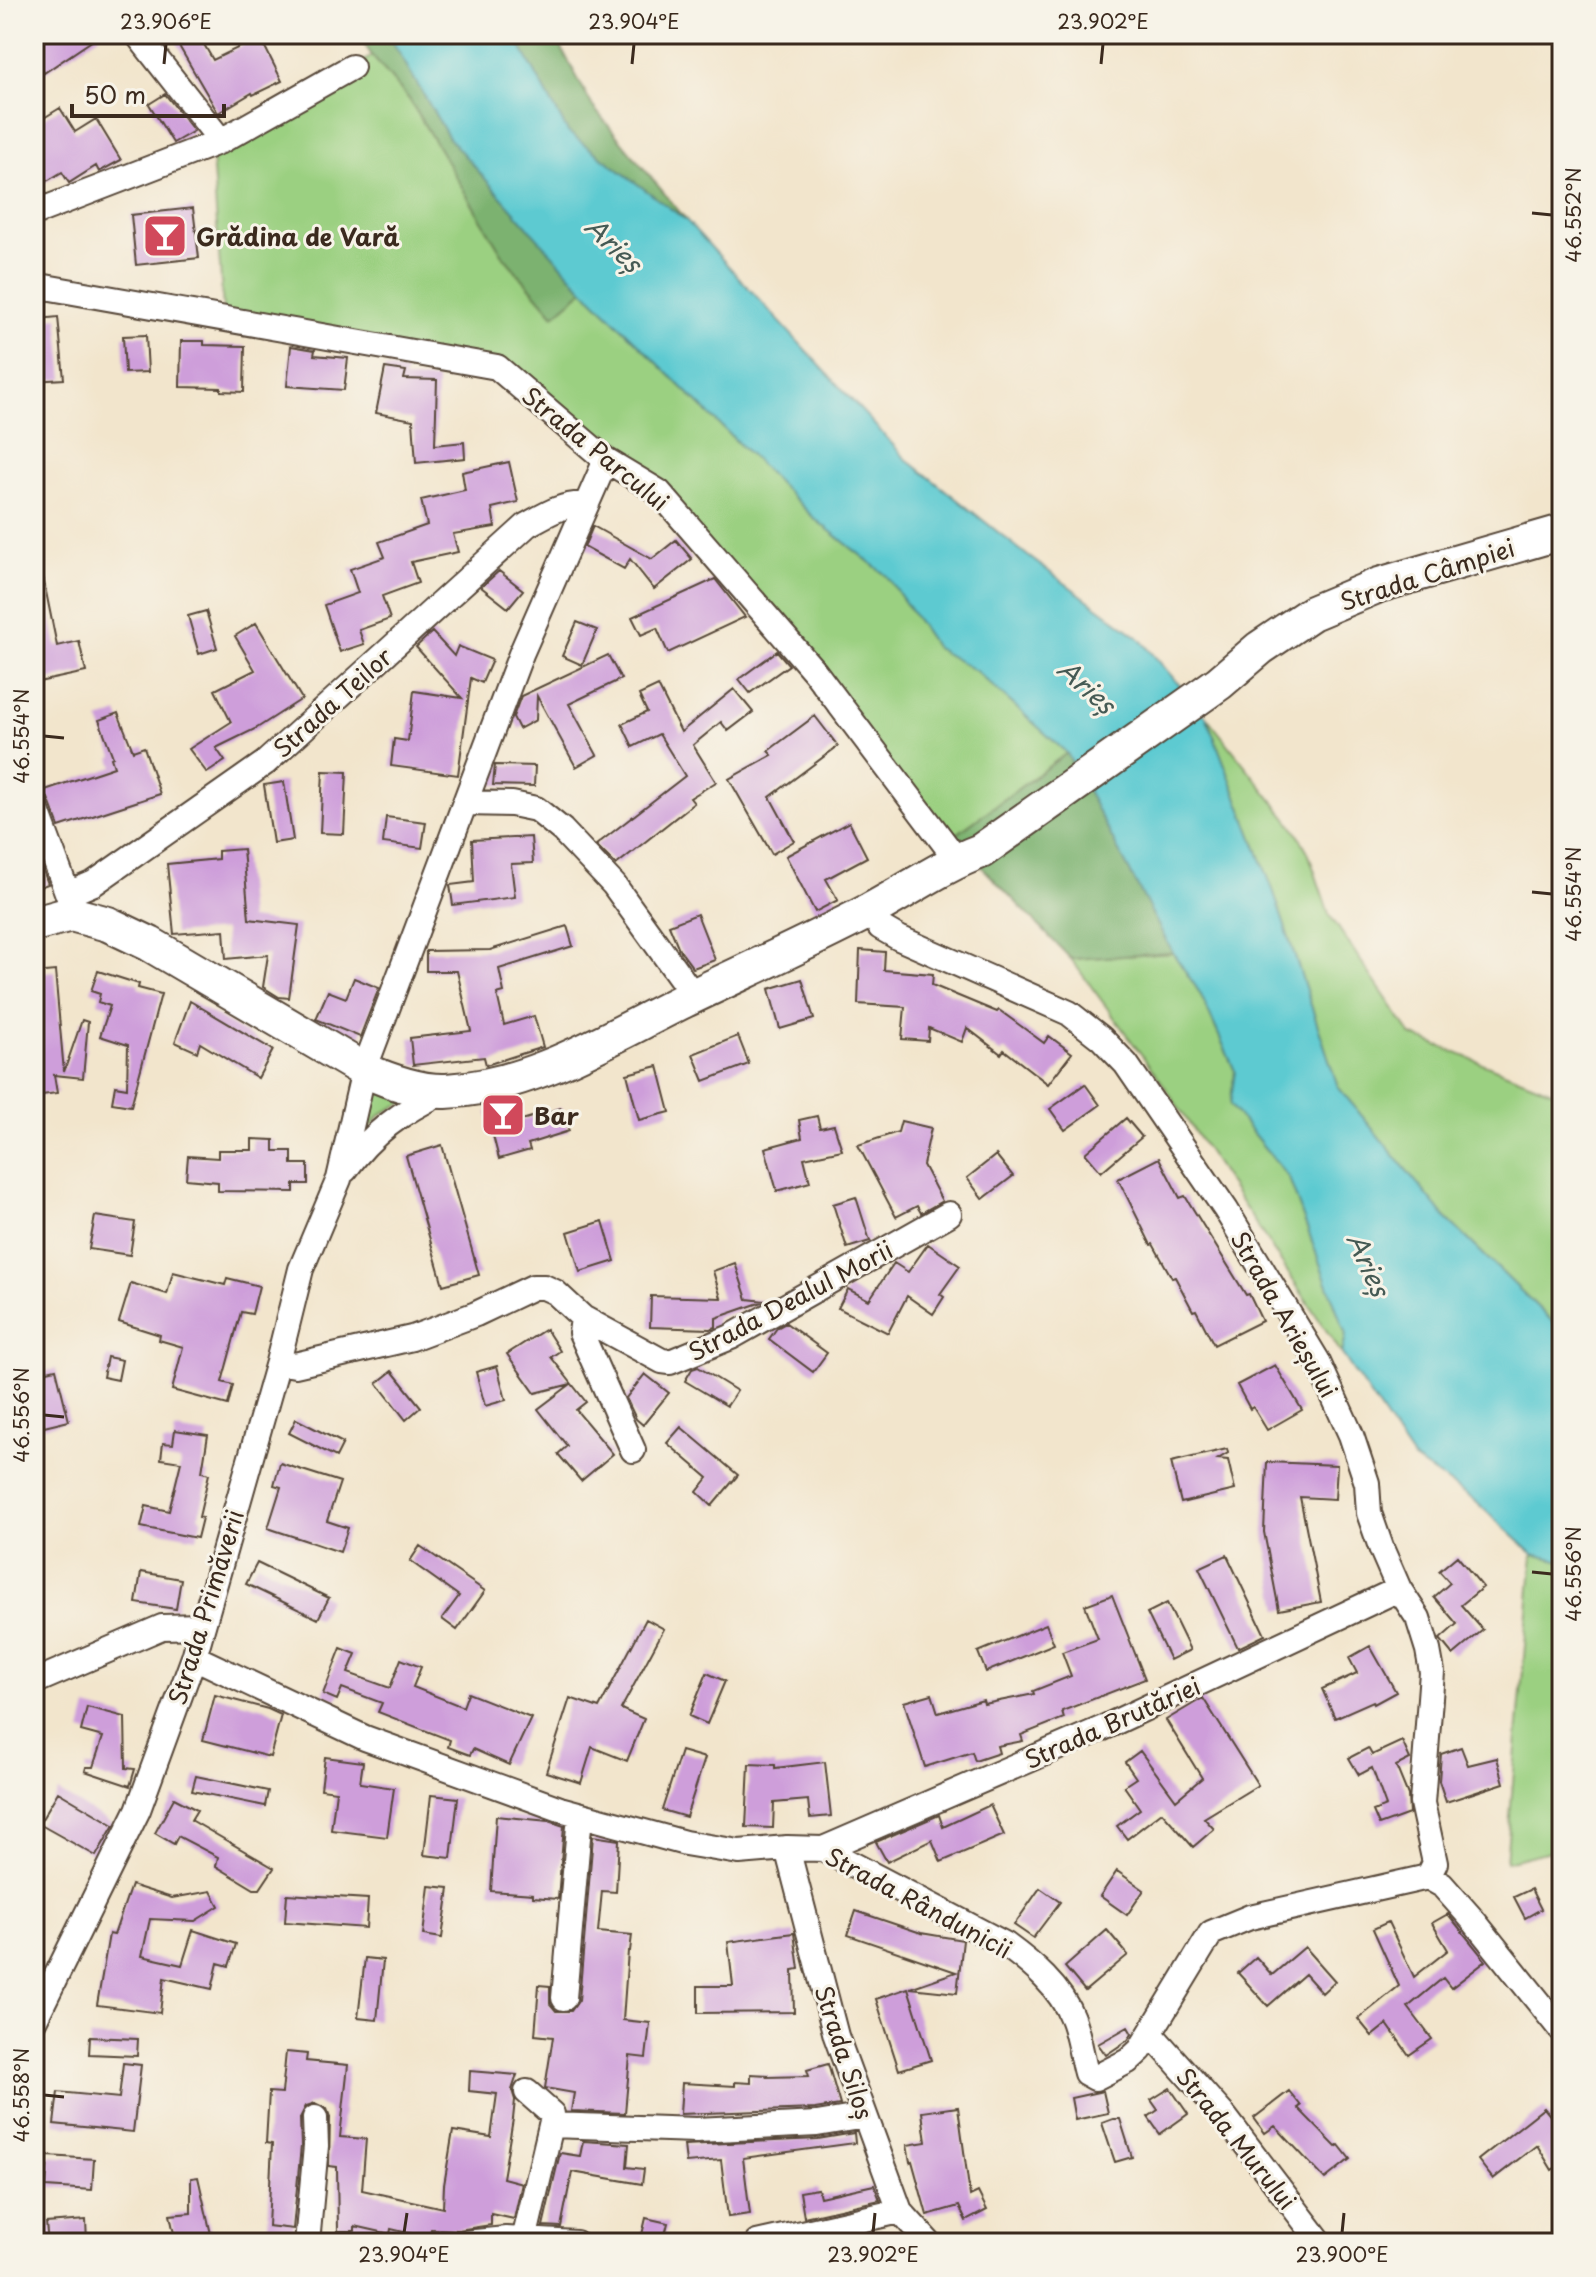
<svg xmlns="http://www.w3.org/2000/svg" width="1596" height="2277" viewBox="0 0 1596 2277" font-family="'Playpen Sans',sans-serif">
<style>
.green{fill:#9bd081;stroke:#6b7d50;stroke-width:2}
.forest{fill:#7cb26f;stroke:#5c6e46;stroke-width:2}
.water{fill:#5dcad1;stroke:#4c7a78;stroke-width:2}
.lines{fill:none;stroke-linecap:round;stroke-linejoin:round}
.stream{stroke:#5dcad1;stroke-width:6}
.building{fill:#ce9eda}
.minor-casing{stroke:#564638;stroke-width:28}
.secondary-casing{stroke:#564638;stroke-width:38}
.minor{stroke:#fff;stroke-width:24}
.secondary{stroke:#fff;stroke-width:34}
.ticks{fill:none;stroke:#3b2a1e;stroke-width:3}
.labels{text-anchor:middle;dominant-baseline:central;stroke-width:6;stroke-linejoin:round;paint-order:stroke}
.poi-label{font-size:24px;font-weight:bold;fill:#3b2a1e;stroke:#f7f3e8;text-anchor:start}
.street-label{font-size:24px;fill:#3b2a1e;stroke:#f7f3e8}
.water-label{font-size:26px;font-style:italic;fill:#455a54;stroke:#f7f3e8}
.neatline{fill:none;stroke:#3b2a1e;stroke-width:3}
.ticks-label{font-size:20px;text-anchor:middle;fill:#3b2a1e}
</style>
<rect width="100%" height="100%" fill="#f7f3e8"/>
<filter id="ink" filterUnits="userSpaceOnUse"><feTurbulence type="fractalNoise" baseFrequency=".0125" numOctaves="2"/><feDisplacementMap in="SourceGraphic" scale="16" xChannelSelector="R" yChannelSelector="G"/><feConvolveMatrix kernelMatrix="1 2 1 2 8 2 1 2 1" color-interpolation-filters="sRGB"/></filter>
<filter id="wash" filterUnits="userSpaceOnUse"><feTurbulence type="fractalNoise" baseFrequency=".006" numOctaves="4" result="noise"/><feDisplacementMap in="SourceGraphic" scale="32" xChannelSelector="R" yChannelSelector="G"/><feGaussianBlur stdDeviation="1.8" result="paint"/><feColorMatrix in="noise" values="0 0 0 0 0 0 0 0 0 0 0 0 0 0 0 0 0 1.4 0 .05"/><feComposite in="paint" operator="in"/></filter>
<g filter="url(#wash)">
<rect width="100%" height="100%" fill="#f2e5cc"/>
<path class="green" d="M372,56L409,99L504,257L554,314L584,290L815,519L887,576L936,648L976,671L1067,753L953,837L661,499L498,373L224,323L212,156Z
M1206,716L1295,829L1308,852L1329,914L1411,1035L1562,1095V1331L1438,1210L1338,1087L1273,890Z
M1173,953L1200,993L1235,1071L1230,1105L1289,1178L1346,1335L1342,1354L1161,1081L1071,959Z
M366,1084L415,1097L381,1114L354,1148Z
M1533,1554L1562,1561V1848L1506,1862Z"/>
<path class="forest" d="M358,34H388L449,138L584,290L554,315L504,257L409,99L372,56Z
M514,34H554L593,107L687,221L568,132Z
M1067,753L1173,953L1071,959L953,837Z"/>
<path class="water" d="M388,34H514L568,132L687,221L905,458L1028,556L1138,637L1206,716L1273,890L1338,1087L1445,1217L1562,1331V1561L1533,1554L1474,1500L1413,1459L1342,1354L1346,1335L1289,1178L1230,1105L1235,1071L1200,993L1173,953L1067,753L976,671L936,648L887,576L815,519L584,290L449,138Z"/>
<g class="lines">
<path class="stream" d="M34,1547V1550"/>
</g>
<g id="blocks">
<path class="building" d="M49,34H102L44,73L34,57V44Z
M172,34H198L213,60L260,37L282,81L253,95L252,93L218,113Z
M165,94L194,131L173,143L149,104Z
M60,108L75,132L96,119L121,160L99,172L96,166L69,183L62,172L34,189V124Z
M193,208L199,258L136,265L131,215Z
M58,317L64,379L34,381V361H37L34,330L40,329L39,319Z
M146,335L148,372L125,373L123,336Z
M181,341H204V345L245,346L244,392L221,391V388L180,387Z
M291,346L315,350L314,355L348,358L344,390L287,386Z
M385,368L406,371L404,379L437,380L435,445L464,442L465,458L416,463L413,420L376,413Z
M509,462L518,502L492,508L495,527L453,534L458,552L411,562L418,583L382,596L390,619L359,630L364,644L340,652L324,605L358,593L350,569L385,557L379,542L427,525L421,500L465,490L462,472Z
M593,526L652,559L676,540L692,559L654,589L630,559L624,569L584,547Z
M499,571L523,590L508,608L481,587Z
M42,572L57,646L79,641L86,672L34,683V573Z
M715,579L745,617L668,653L657,628L641,635L632,617Z
M206,611L217,648L199,654L188,616Z
M577,622L597,630L582,665L562,656Z
M256,623L302,699L257,728L216,748L225,761L207,773L189,749L231,722L215,690L255,670L235,636Z
M432,632L454,656L458,646L492,660L482,683L471,678L458,775L391,766L394,739L408,741L414,691L462,698L416,647Z
M777,651L789,665L750,693L739,679Z
M608,655L621,679L569,704L597,755L576,767L537,696L536,720L519,729L513,717L521,696Z
M658,686L681,732L734,689L753,712L728,731L721,722L693,745L716,782L690,798L694,803L616,865L596,845L685,776L659,734L633,747L622,724L647,712L639,695Z
M118,713L133,751L144,747L160,794L59,827L48,798L42,791L114,767L111,758L113,757L99,720Z
M815,716L838,746L770,797L794,841L772,854L729,779L772,755L768,751Z
M495,765L535,766L534,786L493,785Z
M323,771L347,772L344,834L320,833Z
M284,782L293,840L273,843L264,785Z
M386,817L426,822L422,848L383,843Z
M849,822L867,857L826,879L838,900L815,912L786,856Z
M531,837L533,863L511,864L515,897L453,905L450,885L474,882L472,840Z
M34,846L48,884L34,889Z
M243,849L249,919L299,925L289,998L279,997L263,987L268,955L226,959L224,930L174,934L167,864L218,859V851Z
M697,914L715,960L693,968L679,949L669,925Z
M567,926L573,946L499,969L504,992L497,994L504,1025L534,1016L543,1047L486,1065L484,1057L413,1065L410,1038L471,1031L457,971H426V951L490,950Z
M860,950L885,952L884,970L933,974L932,985L997,1012L999,1010L1044,1043L1049,1036L1072,1053L1048,1084L1004,1050L1001,1054L967,1028L962,1042L929,1028L928,1041L902,1039L905,1007L858,1004Z
M55,971L64,1072L82,1020L88,1022L83,1078L54,1075L57,1093L34,1096V1068L39,1067L34,973Z
M98,971L139,984L138,988L161,994L131,1106L112,1103L115,1086L127,1088L128,1045L100,1036L110,1006L98,1002L100,994L91,991Z
M354,978L379,988L360,1037L316,1019L328,991L346,998Z
M802,979L814,1019L780,1029L769,989Z
M190,1001L273,1050L258,1078L200,1043L197,1052L175,1042Z
M738,1036L749,1064L704,1081L693,1054Z
M658,1066L670,1112L639,1120L627,1074Z
M1085,1084L1100,1105L1065,1130L1050,1109Z
M518,1104L522,1120L561,1108L569,1131L528,1144L530,1150L499,1159L487,1112Z
M817,1116L820,1128L834,1125L842,1150L804,1158L810,1182L777,1191L765,1148L802,1138L799,1120Z
M1126,1118L1142,1137L1101,1172L1085,1153Z
M901,1121L931,1128L923,1165L942,1201L921,1213L917,1206L896,1217L858,1145L898,1132Z
M252,1139L274,1140V1151H292V1164H308V1184H294V1192L218,1191V1182L186,1179L188,1156L218,1158V1150H252Z
M442,1145L479,1275L443,1285L406,1156Z
M996,1155L1013,1176L983,1199L967,1178Z
M1159,1158L1180,1198L1185,1196L1246,1295L1249,1294L1262,1321L1214,1345L1196,1310L1193,1311L1175,1277L1172,1278L1153,1244L1151,1245L1118,1179Z
M856,1197L870,1241L847,1248L833,1204Z
M95,1216L135,1222L130,1255L89,1249Z
M603,1221L615,1261L580,1272L568,1232Z
M928,1244L960,1266L940,1294L944,1297L933,1314L907,1296L888,1333L838,1308L848,1289L869,1300L894,1263L908,1272Z
M735,1263L747,1299L765,1301L716,1318V1327L710,1329L650,1327L651,1296L721,1298L713,1271Z
M173,1272L225,1285L227,1278L259,1286L252,1314L241,1312L222,1382L233,1385L228,1405L172,1390L183,1347L159,1340L160,1335L119,1322L131,1283L167,1294Z
M786,1323L827,1353L813,1372L769,1339L777,1328Z
M546,1329L560,1351L551,1357L586,1402L576,1410L613,1454L581,1481L558,1454L567,1446L538,1409L571,1384L535,1393L507,1354Z
M107,1357L122,1360L118,1380L103,1377Z
M1275,1365L1302,1410L1267,1430L1253,1407L1250,1409L1237,1385Z
M497,1366L506,1400L485,1406L476,1372Z
M698,1367L737,1391L727,1406L685,1381L692,1369Z
M56,1369L69,1421L44,1427L34,1385V1374Z
M392,1371L421,1407L406,1420L377,1383Z
M645,1374L669,1393L643,1425L636,1419L626,1398Z
M296,1419L343,1443L336,1457L289,1433Z
M681,1427L738,1475L712,1506L697,1492L708,1478L667,1443Z
M175,1430L208,1435L202,1472L209,1474L199,1517L202,1518L197,1538L141,1527L146,1506L169,1511L181,1462L161,1459L163,1443L173,1444Z
M1227,1449L1228,1453L1218,1459L1228,1460L1235,1490L1181,1503L1171,1462Z
M1267,1462L1337,1465L1335,1499L1300,1497L1321,1602L1279,1610L1264,1532Z
M280,1463L340,1482L327,1521L348,1528L340,1552L268,1528L281,1487L274,1485Z
M420,1546L485,1591L457,1630L442,1619L459,1596L410,1561Z
M1227,1555L1265,1635L1238,1648L1199,1568Z
M1457,1556L1483,1587L1461,1605L1483,1630L1453,1655L1440,1639L1457,1624L1434,1597L1450,1583L1439,1571Z
M257,1563L329,1598L318,1619L246,1584Z
M141,1572L181,1579L176,1609L136,1603Z
M1112,1595L1145,1679L1062,1711L1064,1718L1021,1735L1023,1741L997,1746L999,1753L975,1761L972,1752L925,1767L904,1702L932,1694L938,1713L983,1700L984,1704L1034,1694L1033,1691L1071,1676L1062,1652L1098,1639L1085,1605Z
M1167,1603L1190,1650L1170,1660L1147,1613Z
M646,1619L664,1629L621,1709L644,1719L627,1761L592,1747L581,1783L546,1772L570,1698L599,1708Z
M1046,1624L1054,1644L986,1672L978,1652Z
M1370,1646L1396,1692L1374,1704L1373,1701L1335,1718L1322,1689L1357,1673L1349,1658Z
M341,1648L356,1654L348,1673L390,1688L401,1659L421,1667L413,1687L463,1707L468,1693L531,1718L509,1765L473,1749L470,1755L448,1747L450,1740L378,1712L382,1703L342,1688L337,1700L323,1694Z
M707,1673L725,1681L707,1724L689,1716Z
M215,1695L268,1709L281,1715L270,1757L203,1740Z
M1203,1698L1258,1785L1204,1818L1214,1829L1193,1847L1162,1812L1127,1839L1117,1826L1140,1809L1124,1786L1136,1778L1125,1762L1140,1751L1176,1800L1202,1778L1166,1720Z
M87,1707L125,1717L126,1768L135,1769L130,1786L85,1771L86,1767H93L103,1737L81,1731Z
M1402,1741L1410,1759L1396,1766L1408,1795L1409,1814L1379,1825L1373,1811L1386,1806L1372,1768L1359,1775L1349,1758L1368,1748L1372,1755Z
M1461,1747L1468,1765L1497,1758L1504,1783L1446,1802L1439,1781L1441,1754Z
M681,1751L705,1758L686,1817L662,1810Z
M325,1757L363,1762L360,1783L394,1788L387,1837L331,1830L336,1791L321,1789Z
M825,1762L831,1816L810,1818L808,1800L774,1803L773,1828L746,1827L749,1764L775,1765V1768Z
M196,1776L268,1791L265,1806L192,1791Z
M58,1792L114,1825L96,1856L39,1824Z
M431,1795L458,1798L451,1858L424,1855Z
M174,1798L197,1810L191,1820L274,1868L260,1889H254L216,1866L218,1857L178,1836L174,1844L155,1833Z
M990,1805L1004,1835L941,1862L932,1840L887,1862L876,1842L939,1815L943,1827Z
M496,1816L549,1821L564,1826L558,1899L533,1897V1894L491,1891Z
M593,1836L619,1840L616,1892L602,1891L598,1932L632,1935L630,1951H628L623,2020L650,2023L646,2058L630,2056L625,2113L571,2111L574,2093L545,2088L553,2037L535,2035L539,1985L550,1986V2004L556,2011H571L579,2000Z
M1117,1871L1144,1890L1127,1915L1100,1896Z
M131,1885L172,1898L211,1891L219,1906L195,1921L150,1919L142,1956L182,1965L193,1930L236,1944L229,1966L218,1963L212,1989L164,1978L160,2013L97,2005L109,1934L114,1935Z
M429,1886L449,1888L442,1938L423,1935Z
M1040,1888L1060,1902L1033,1938L1014,1925Z
M1531,1889L1541,1909L1525,1918L1514,1897Z
M287,1894L368,1899L366,1928L285,1922Z
M856,1911L921,1933L963,1940L957,1993L910,1988L956,1972L848,1935Z
M1448,1914L1486,1961L1451,1988L1443,1978L1408,2007L1432,2039L1409,2055L1387,2024L1372,2036L1358,2019L1399,1986L1373,1929L1388,1922L1414,1977L1448,1950L1432,1923Z
M1107,1930L1128,1955L1085,1991L1065,1967Z
M794,1933L799,1969L793,1970L794,2012L698,2013V1986H733L728,1942Z
M1305,1947L1335,1981L1322,1993L1305,1974L1268,2006L1238,1973L1256,1957L1272,1975Z
M365,1958L383,1960L377,2020L358,2018Z
M908,1988L931,2060L899,2070L876,1999Z
M1128,2027L1132,2034L1128,2040L1106,2055L1098,2044Z
M90,2037L138,2039L137,2056L89,2054Z
M286,2052L307,2054L306,2061L348,2065L340,2137L366,2139L362,2190L443,2208L444,2185L453,2131L491,2137L497,2094L469,2091L470,2071L517,2075L512,2090L515,2100L513,2119L503,2178L522,2183L514,2219L491,2214V2225L458,2230L431,2229L429,2238L391,2229L390,2234L355,2226V2231H338L337,2167L329,2166L330,2117L327,2109L315,2103L306,2106L300,2118L301,2146L293,2229L268,2226L272,2144L266,2143L269,2092L282,2093Z
M123,2063L141,2065L133,2132L54,2124L58,2092L119,2098Z
M828,2064L840,2105L815,2109L680,2114L682,2083L735,2086V2082L751,2083V2074L768,2075L767,2077L809,2076L807,2070Z
M1170,2088L1188,2114L1160,2134L1148,2117L1158,2110L1151,2100Z
M1103,2091L1108,2113L1075,2120L1071,2098Z
M1289,2091L1301,2106L1298,2108L1336,2147L1339,2145L1350,2159L1325,2179L1275,2126L1265,2133L1254,2118Z
M958,2107L970,2196L978,2192L987,2210L966,2221L959,2206L927,2215L912,2161L910,2162L907,2145L926,2142L922,2112Z
M1544,2108L1562,2130V2163L1552,2170L1537,2145L1493,2179L1478,2160Z
M1113,2119H1120L1132,2157L1115,2162L1102,2123Z
M854,2133L855,2143L743,2158L750,2214L728,2217L721,2160L686,2163L684,2145L818,2139Z
M583,2141L629,2144L627,2167L644,2169L642,2184L572,2172L561,2227L543,2226L560,2153L580,2156Z
M48,2156L94,2159L92,2190L46,2187Z
M198,2177L213,2243H176L170,2215L191,2213V2178Z
M874,2185L880,2200L804,2217L800,2192L818,2189L820,2197Z
M646,2218L668,2223L663,2243H640Z
M86,2220L87,2243H48L46,2223Z"/>
</g>
</g>
<g filter="url(#ink)">
<use href="#blocks" fill-opacity="0" stroke="#564638" stroke-width="2"/>
<g class="lines">
<g class="minor-casing">
<path id="minor" d="M137,34L221,141
M34,213L221,141L352,67
M34,285L497,367L606,460L659,492L815,672L957,860
M34,803L71,903V910
M465,803L512,804L536,809L562,830L614,885L694,996
M68,894L94,883L265,763L527,525C545,515 563,503 585,505
M870,911L880,927L899,938L1069,1013L1101,1038L1126,1064L1226,1210L1317,1360L1351,1435L1367,1483L1369,1513L1382,1550L1399,1589L1418,1618L1428,1650L1432,1672L1422,1803L1435,1863L1428,1877
M345,1170C371,1134 402,1111 443,1092
M583,1318L581,1333L633,1450
M278,1362L295,1365L412,1338L476,1314L533,1287H544L555,1292L583,1318L662,1361L670,1362L731,1337L949,1214
M194,1657L365,1738L560,1809L685,1843L739,1852L787,1848L823,1849L1006,1945C1032,1964 1061,1988 1072,2018C1079,2035 1081,2055 1086,2073L1095,2078L1128,2061L1140,2050L1211,1933L1250,1917L1428,1877
M34,1682L162,1627L202,1626
M787,1848L836,2036L900,2211L929,2243
M823,1849L1101,1729L1399,1589
M1428,1877L1442,1885L1473,1920L1562,2031
M564,1998L580,1815
M34,2021L138,1810L194,1657L278,1362L301,1269L339,1179L364,1070L521,654L606,460
M1151,2034L1225,2117L1321,2243
M551,2125L696,2130L817,2124L865,2116
M524,2240L552,2121V2114L527,2092
M307,2243L316,2146L315,2118
M465,2243L506,2239L576,2243
M757,2243L900,2211"/>
</g>
<g class="secondary-casing">
<path id="secondary" d="M34,924L71,914L108,924L150,944L364,1070C389,1081 418,1092 446,1091C531,1087 608,1038 683,1001C745,971 808,943 869,911C907,891 941,866 981,851L1219,683L1260,648L1312,613L1379,585L1562,532"/>
</g>
<use href="#minor" class="minor"/>
<use href="#secondary" class="secondary"/>
</g>
</g>
<path class="ticks" d="M164,64L166,44M632,64L634,44M1101,64L1103,44M1532,213L1552,215M44,736L64,738M1532,892L1552,894M44,1415L64,1417M1532,1572L1552,1574M44,2095L64,2097M404,2233L407,2213M873,2233L875,2213M1342,2233L1344,2213"/>
<defs>
<g id="bar-square" transform="scale(2.3)"><rect x="-9" y="-9" width="18" height="18" rx="4" fill="#d1495b" stroke="#f7f3e8"/><path d="M-6-5H6L.8 .8V4.5H3.5V6h-7V4.5H-.8V.8Z" fill="#fff"/></g>
</defs>
<g fill-rule="evenodd">
<use href="#bar-square" x="165" y="236"/>
<use href="#bar-square" x="503" y="1115"/>
</g>
<g class="labels">
<g class="poi-label">
<text x="196" y="236">Grădina de Vară</text>
<text x="534" y="1115">Bar</text>
</g>
<g class="street-label">
<text transform="translate(596 448) rotate(39)">Strada Parcului</text>
<text transform="translate(1427 574) rotate(-18)">Strada Câmpiei</text>
<text transform="translate(332 702) rotate(-42)">Strada Teilor</text>
<text transform="translate(790 1300) rotate(-28)">Strada Dealul Morii</text>
<text transform="translate(1285 1314) rotate(60)">Strada Arieșului</text>
<text transform="translate(205 1607) rotate(-73)">Strada Primăverii</text>
<text transform="translate(1112 1722) rotate(-24)">Strada Brutăriei</text>
<text transform="translate(919 1902) rotate(28)">Strada Rândunicii</text>
<text transform="translate(845 2052) rotate(72)">Strada Siloș</text>
<text transform="translate(1237 2138) rotate(51)">Strada Murului</text>
</g>
<g class="water-label">
<text transform="translate(614 244) rotate(44)">Arieș</text>
<text transform="translate(1087 686) rotate(42)">Arieș</text>
<text transform="translate(1369 1264) rotate(66)">Arieș</text>
</g>
</g>
<rect width="1596" height="2277" fill="none" stroke="#f7f3e8" stroke-width="88"/>
<path d="M72 104v12h152v-12" fill="none" stroke="#3b2a1e" stroke-width="4"/>
<text x="84" y="104" font-size="24" fill="#3b2a1e" stroke="#f7f3e8" stroke-width="6" paint-order="stroke">50 m</text>
<rect x="44" y="44" width="1508" height="2189" class="neatline"/>
<g class="ticks-label">
<text x="166" y="29">23.906°E</text>
<text x="634" y="29">23.904°E</text>
<text x="1103" y="29">23.902°E</text>
<text transform="translate(1574 215) rotate(-90)" y="7">46.552°N</text>
<text transform="translate(22 736) rotate(-90)" y="7">46.554°N</text>
<text transform="translate(1574 894) rotate(-90)" y="7">46.554°N</text>
<text transform="translate(22 1415) rotate(-90)" y="7">46.556°N</text>
<text transform="translate(1574 1574) rotate(-90)" y="7">46.556°N</text>
<text transform="translate(22 2095) rotate(-90)" y="7">46.558°N</text>
<text x="404" y="2262">23.904°E</text>
<text x="873" y="2262">23.902°E</text>
<text x="1342" y="2262">23.900°E</text>
</g>
</svg>
